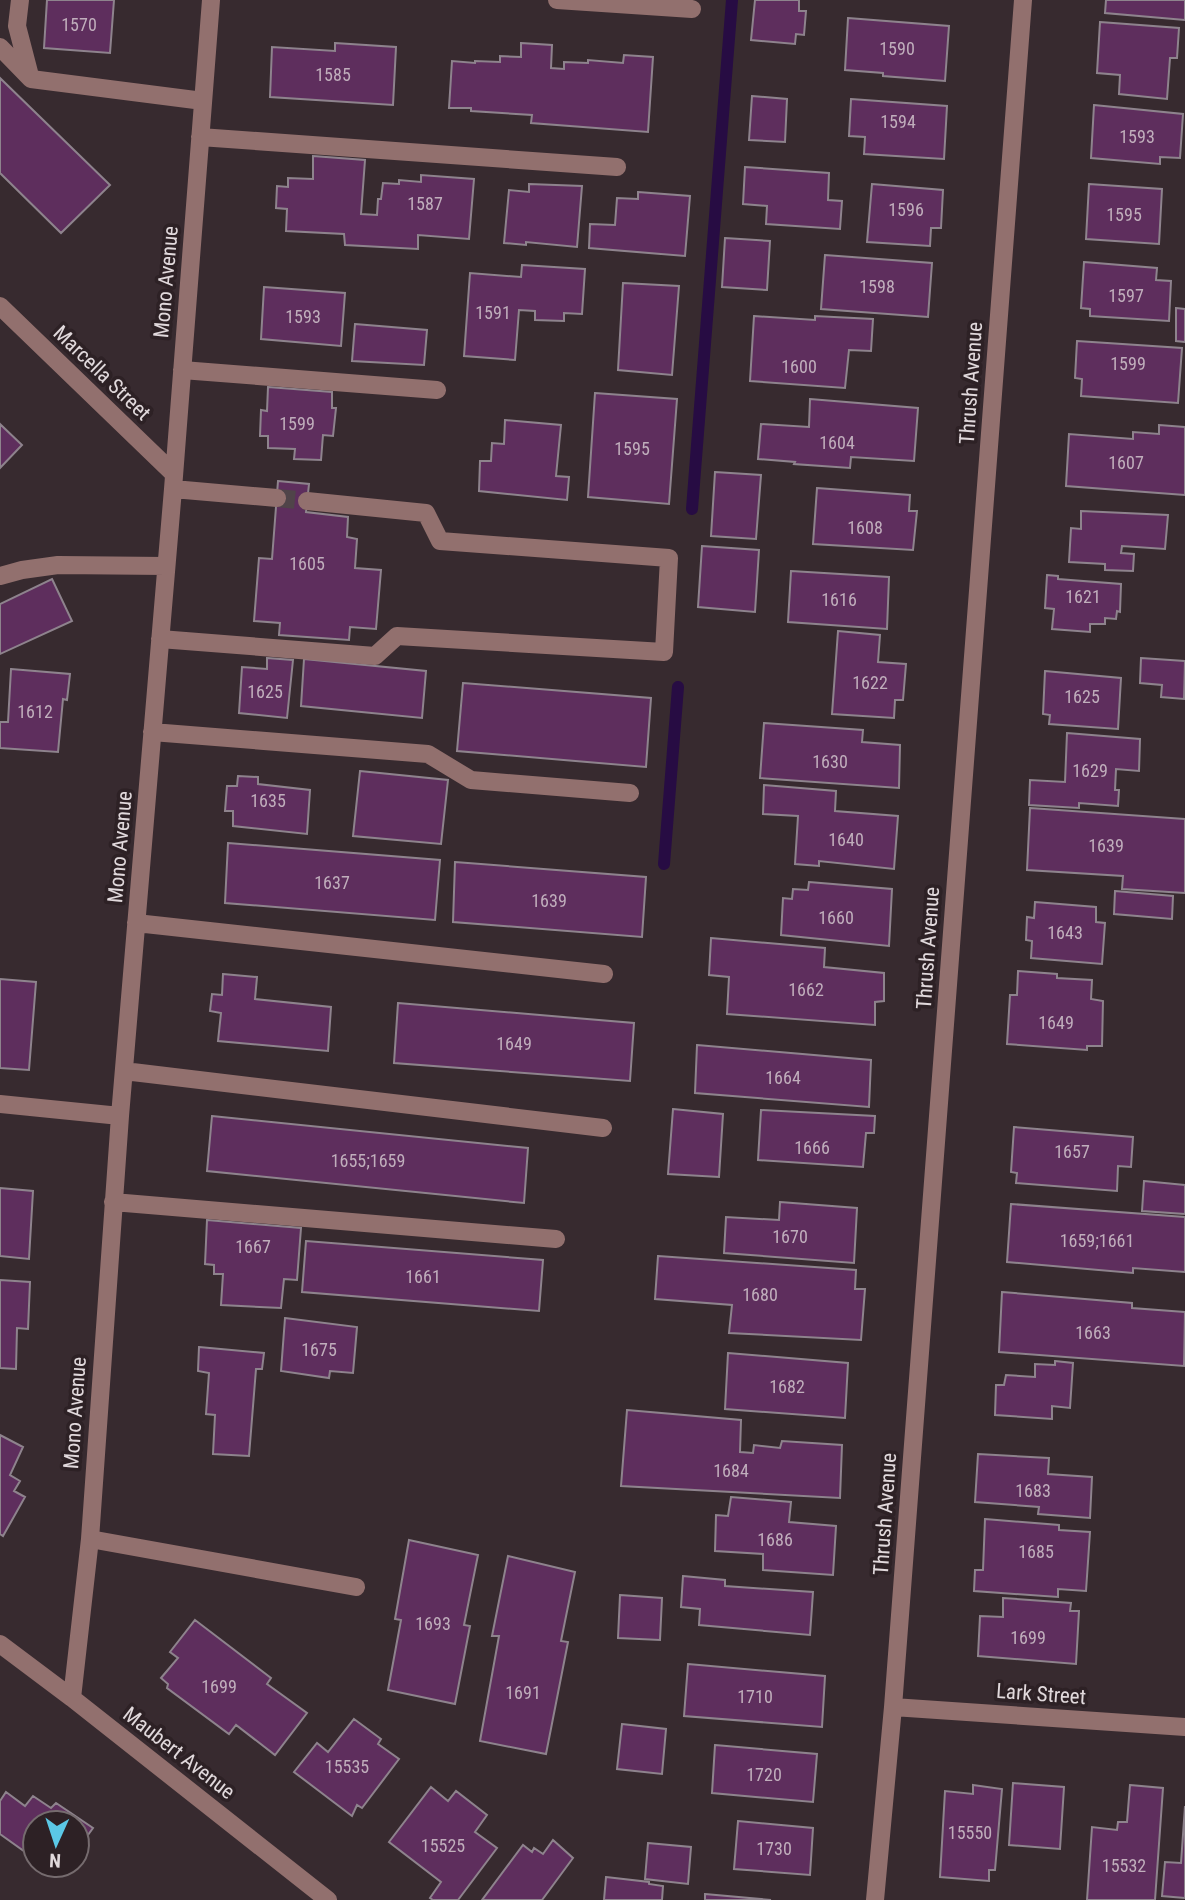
<svg xmlns="http://www.w3.org/2000/svg" width="1185" height="1900" viewBox="0 0 1185 1900" font-family="'Roboto Condensed',sans-serif">
<style>
.lines{fill:none;stroke-linecap:round;stroke-linejoin:round}
.stream{stroke:#270c43;stroke-width:12}
.building{fill:#5e2e5d;stroke:#8e838d;stroke-width:2}
.minor-tunnel{stroke:#504449;stroke-width:18;stroke-dasharray:18 9;stroke-linecap:butt}
.minor{stroke:#92706e;stroke-width:18}
.labels{text-anchor:middle;dominant-baseline:central;stroke-width:7;stroke-linejoin:round;paint-order:stroke}
.number-label{font-size:18px;fill:#c0aebc}
.street-label{font-size:21px;fill:#e1d9dc;stroke:#2d2125}
</style>
<rect width="100%" height="100%" fill="#372a2f"/>
<g class="lines">
<path class="stream" d="M692,509L732,0
M664,864L678,687"/>
</g>
<path class="building" d="M47,0H114L110,53L44,48Z
M755,0H799V11H806L804,35L796,34L795,44L751,40Z
M1106,0H1185V20L1105,13Z
M848,18L949,26L945,81L883,76V73L845,70Z
M1100,22L1179,28L1177,58H1170L1167,99L1119,94L1120,75L1097,73Z
M335,43L396,47L393,105L270,97L272,47L335,51Z
M521,43L552,45L551,68L564,69V62L588,63V60L623,63L624,55L653,57L648,132L531,123L532,115L471,111V108H449L452,61L475,63V61L500,62V56L521,57Z
M0,78L110,185L61,233L0,173Z
M752,96L787,99L785,142L749,140Z
M851,99L947,106L944,159L864,154L865,137L849,136Z
M1094,105L1183,114L1180,158L1160,157V164L1091,158Z
M313,156L365,160L361,214L377,215L378,199H381L383,183L399,184V180L421,182V175L474,179L469,239L418,235V249L345,245L344,234L286,231L287,209L276,208L277,186L288,187V178L313,179Z
M745,167L829,173L828,200L842,201L840,229L766,224L767,206L743,204Z
M529,184L582,186L577,247L526,242V245L504,243L509,190L529,192Z
M872,184L943,190L941,228H931L930,246L867,242Z
M1089,184L1162,189L1159,244L1086,239Z
M638,192L690,196L685,256L589,248L590,224L615,225L617,198L638,199Z
M725,238L770,241L767,290L722,287Z
M825,255L932,263L928,317L821,309Z
M1084,262L1157,268L1156,280L1171,281L1169,321L1090,316V309L1081,308Z
M522,265L585,269L582,314L564,313V321L535,320V311L519,310L515,360L464,356L470,273L521,277Z
M623,283L679,286L672,375L618,370Z
M264,287L345,293L341,346L261,339Z
M1176,308L1185,309V342L1176,341Z
M754,316L815,320V316L873,319L871,351L849,350L845,388L750,381Z
M355,324L427,330L424,365L352,361Z
M1077,341L1182,348L1178,403L1081,396L1082,379L1075,378Z
M268,387L332,392V408H336L333,436L323,435L321,460L294,459L295,449L268,448V436H260L261,410L267,411Z
M595,393L677,399L669,504L588,497Z
M810,399L918,408L914,461L851,457L850,468L794,464L795,462L758,459L761,424L809,427Z
M505,420L561,425L556,476L569,477L567,500L479,491L480,461H491L492,443L504,444Z
M0,424L22,445L0,468Z
M1159,425L1185,427V495L1066,486L1069,434L1133,439V432L1159,434Z
M715,472L761,475L756,539L711,536Z
M278,481L309,484L306,512L348,517L347,537L357,539L355,568L381,570L376,629L350,627L349,640L279,635L280,623L254,621L259,558L272,559Z
M817,488L910,495L909,511H917L913,550L813,544Z
M1081,511L1168,515L1165,549L1122,546L1121,553L1134,554L1133,571L1105,570V564L1069,562L1071,528L1081,529Z
M702,546L759,550L755,612L698,607Z
M791,571L889,577L887,629L788,622Z
M1047,575L1058,576V579L1121,584L1120,612L1117,611L1116,619L1105,618V624H1090V632L1052,629L1054,609L1045,608Z
M52,579L72,621L0,654V604Z
M838,631L880,635L878,662L906,664L903,700H895L894,718L832,714Z
M267,658L293,660L287,718L239,713L242,667L267,669Z
M1141,658L1185,661L1184,699L1161,697L1162,685L1140,683Z
M304,659L426,671L422,718L301,706Z
M11,669L70,674L67,700L63,699L58,752L0,748V722H8Z
M1045,671L1121,678L1118,729L1049,724L1050,715L1043,714Z
M463,683L651,698L646,767L457,751Z
M764,723L863,730L862,742L900,745L899,788L760,778Z
M1067,733L1140,739L1139,771L1116,769L1115,790H1119L1118,806L1079,803V808L1029,805L1030,780L1065,782Z
M360,771L448,780L441,844L353,836Z
M238,776L258,777V784L310,790L307,834L233,826V811H225L227,786H237Z
M764,785L836,791L835,811L898,816L894,869L819,861V866L795,864L798,816L763,814Z
M1030,808L1185,819V893L1122,889L1123,876L1027,870Z
M228,843L440,860L435,920L225,903Z
M455,862L646,877L642,937L453,922Z
M809,882L892,889L889,946L781,935L783,898L792,899L793,889L808,890Z
M1115,891L1173,896L1172,919L1114,914Z
M1035,902L1096,907V922L1105,923L1102,964L1031,958L1032,941L1026,940L1027,917L1034,918Z
M711,938L825,948L824,967L884,973V1001L875,1002V1025L727,1014L729,977L709,975Z
M1018,971L1057,974V978L1092,980L1091,999L1103,1001L1102,1046H1087V1050L1007,1044L1010,995H1017Z
M223,974L257,977L255,999L331,1007L328,1051L218,1041L221,1013L210,1011L212,994L222,995Z
M0,979L36,982L29,1070L0,1068Z
M398,1003L634,1023L630,1081L394,1063Z
M697,1045L871,1060L869,1107L695,1093Z
M673,1109L723,1114L719,1177L668,1174Z
M761,1110L875,1116L874,1133H866L863,1167L758,1160Z
M212,1116L528,1148L524,1203L207,1171Z
M1014,1127L1133,1137L1131,1167L1118,1166L1117,1191L1016,1183L1017,1173L1011,1172Z
M1144,1181L1185,1185V1214L1142,1211Z
M0,1188L33,1191L29,1259L0,1256Z
M780,1202L857,1208L854,1263L724,1253L726,1217L779,1220Z
M1011,1204L1185,1217V1272L1133,1268V1273L1007,1262Z
M207,1220L301,1228L297,1280L284,1279L281,1308L221,1305L223,1274H214V1265L205,1264Z
M306,1241L543,1260L539,1311L302,1292Z
M658,1256L856,1270L855,1289H865L861,1340L729,1333L732,1305L655,1299Z
M0,1280L30,1282L28,1329L17,1328L16,1369L0,1368Z
M1002,1292L1132,1303V1308L1185,1312L1184,1366L999,1352Z
M285,1318L357,1327L353,1373L330,1371L329,1378L281,1371Z
M199,1347L264,1353L262,1369H256L249,1456L213,1454L215,1415L206,1414L209,1373L198,1371Z
M728,1353L848,1363L845,1418L725,1409Z
M1055,1361L1073,1363L1070,1408L1052,1406V1419L995,1415L996,1385H1004L1006,1375L1035,1377V1364L1055,1365Z
M627,1410L741,1420L740,1452L753,1453L754,1445L780,1448L782,1441L842,1445L840,1498L621,1486Z
M0,1435L23,1447L10,1475L20,1481L14,1491L25,1497L3,1536L0,1534Z
M978,1454L1049,1458L1048,1474L1092,1477L1090,1518L1038,1514L1039,1507L975,1502Z
M731,1497L791,1502L789,1522L836,1526L833,1575L763,1570V1554L715,1551L716,1515L728,1516Z
M985,1519L1059,1525V1530L1090,1532L1086,1591L1058,1589V1597L974,1591L975,1570H983Z
M409,1540L478,1555L464,1625L470,1626L455,1704L388,1690L401,1620L395,1619Z
M508,1556L575,1572L561,1641L568,1642L546,1754L480,1741L499,1636H492Z
M683,1576L725,1580V1586L813,1592L810,1635L699,1625L700,1609L681,1607Z
M620,1595L662,1598L660,1640L618,1638Z
M1003,1598L1071,1603L1070,1611H1079L1076,1664L978,1656L980,1616L1003,1617Z
M195,1620L271,1678L267,1684L307,1713L275,1755L236,1725L229,1734L167,1688L168,1684L161,1678L178,1658L170,1652Z
M688,1664L825,1676L822,1727L684,1716Z
M354,1719L381,1739L378,1744L399,1759L362,1808L357,1805L352,1816L294,1772L317,1743L328,1752Z
M622,1724L666,1729L662,1774L617,1769Z
M715,1745L817,1754L813,1802L712,1793Z
M1013,1783L1064,1787L1060,1849L1009,1845Z
M973,1785L1002,1789L995,1870H989V1881L940,1877L945,1791L973,1794Z
M1130,1785L1163,1788L1155,1900H1087L1092,1827L1117,1830L1118,1822H1127Z
M431,1787L448,1801L456,1791L487,1815L475,1832L497,1848L458,1900H433L430,1898L441,1882L389,1842Z
M6,1792L25,1806L33,1796L51,1808L56,1803L93,1828L77,1850V1823H35V1859L0,1834V1801Z
M1185,1806V1898L1162,1896L1165,1862L1181,1863Z
M738,1821L813,1828L810,1875L734,1869Z
M553,1840L573,1858L542,1900H482L523,1845L532,1852L534,1848L543,1854Z
M648,1843L691,1847L688,1884L645,1879Z
M606,1877L649,1882V1884L663,1886L662,1900H604Z
M705,1894L771,1900H705Z"/>
<g class="lines">
<path class="minor-tunnel" d="M277,498L307,501"/>
<path class="minor" d="M20,0L17,26L30,76
M557,0L692,9
M0,47L31,79L203,101
M200,137L617,167
M0,306L173,473
M182,370L437,390
M173,489L277,498
M0,576L22,570L58,565L166,566
M160,639L375,656L397,636L664,652L669,558L440,541L426,513L307,501
M152,732L428,754L471,780L630,793
M136,923L604,974
M124,1071L603,1128
M0,1104L120,1116
M113,1202L556,1239
M90,1539L356,1587
M0,1644L72,1698L328,1900
M72,1698L90,1539L120,1116L173,489L211,0
M893,1707L1185,1727
M875,1900L893,1707L1023,0"/>
</g>
<g class="labels">
<g class="number-label">
<text x="79" y="24">1570</text>
<text x="897" y="48">1590</text>
<text x="333" y="74">1585</text>
<text x="898" y="121">1594</text>
<text x="1137" y="136">1593</text>
<text x="425" y="203">1587</text>
<text x="906" y="209">1596</text>
<text x="1124" y="214">1595</text>
<text x="877" y="286">1598</text>
<text x="1126" y="295">1597</text>
<text x="493" y="312">1591</text>
<text x="303" y="316">1593</text>
<text x="1128" y="363">1599</text>
<text x="799" y="366">1600</text>
<text x="297" y="423">1599</text>
<text x="837" y="442">1604</text>
<text x="632" y="448">1595</text>
<text x="1126" y="462">1607</text>
<text x="865" y="527">1608</text>
<text x="307" y="563">1605</text>
<text x="1083" y="596">1621</text>
<text x="839" y="599">1616</text>
<text x="870" y="682">1622</text>
<text x="265" y="691">1625</text>
<text x="1082" y="696">1625</text>
<text x="35" y="711">1612</text>
<text x="830" y="761">1630</text>
<text x="1090" y="770">1629</text>
<text x="268" y="800">1635</text>
<text x="846" y="839">1640</text>
<text x="1106" y="845">1639</text>
<text x="332" y="882">1637</text>
<text x="549" y="900">1639</text>
<text x="836" y="917">1660</text>
<text x="1065" y="932">1643</text>
<text x="806" y="989">1662</text>
<text x="1056" y="1022">1649</text>
<text x="514" y="1043">1649</text>
<text x="783" y="1077">1664</text>
<text x="812" y="1147">1666</text>
<text x="1072" y="1151">1657</text>
<text x="368" y="1160">1655;1659</text>
<text x="790" y="1236">1670</text>
<text x="1097" y="1240">1659;1661</text>
<text x="253" y="1246">1667</text>
<text x="423" y="1276">1661</text>
<text x="760" y="1294">1680</text>
<text x="1093" y="1332">1663</text>
<text x="319" y="1349">1675</text>
<text x="787" y="1386">1682</text>
<text x="731" y="1470">1684</text>
<text x="1033" y="1490">1683</text>
<text x="775" y="1539">1686</text>
<text x="1036" y="1551">1685</text>
<text x="433" y="1623">1693</text>
<text x="1028" y="1637">1699</text>
<text x="219" y="1686">1699</text>
<text x="523" y="1692">1691</text>
<text x="755" y="1696">1710</text>
<text x="347" y="1766">15535</text>
<text x="764" y="1774">1720</text>
<text x="970" y="1832">15550</text>
<text x="443" y="1845">15525</text>
<text x="774" y="1848">1730</text>
<text x="1124" y="1865">15532</text>
</g>
<g class="street-label">
<text transform="translate(166 282) rotate(-85)">Mono Avenue</text>
<text transform="translate(102 373) rotate(44)">Marcella Street</text>
<text transform="translate(971 383) rotate(-86)">Thrush Avenue</text>
<text transform="translate(120 847) rotate(-85)">Mono Avenue</text>
<text transform="translate(928 948) rotate(-86)">Thrush Avenue</text>
<text transform="translate(75 1413) rotate(-86)">Mono Avenue</text>
<text transform="translate(885 1514) rotate(-86)">Thrush Avenue</text>
<text transform="translate(1041 1694) rotate(4)">Lark Street</text>
<text transform="translate(179 1753) rotate(38)">Maubert Avenue</text>
</g>
</g>
<g transform="translate(56 1844) rotate(183)"><circle r="33" fill="#2d2125" stroke="#756b6e" stroke-width="2"/>
<path d="M0-5L12 26L0 18L-12 26Z" fill="#5bc8e6"/>
<text y="-10" font-size="19" font-weight="bold" text-anchor="middle" fill="#e1d9dc">N</text>
</g>
</svg>
